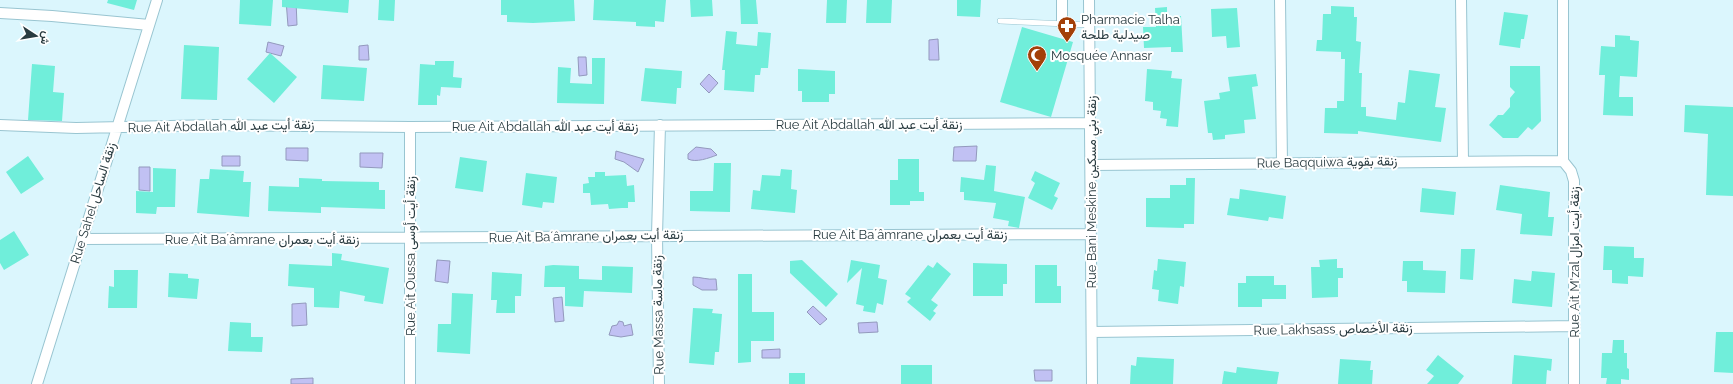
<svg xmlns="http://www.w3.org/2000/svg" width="1733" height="384" viewBox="0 0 1733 384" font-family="Raleway,Vazirmatn,sans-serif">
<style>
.water{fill:#c1c1f3;stroke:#9399bd}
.building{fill:#70eeda}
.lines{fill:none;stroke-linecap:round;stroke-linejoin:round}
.service-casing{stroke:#99c5d1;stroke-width:6}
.minor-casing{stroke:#99c5d1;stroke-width:12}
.service{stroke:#fff;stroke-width:5}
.minor{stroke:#fff;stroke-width:10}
.labels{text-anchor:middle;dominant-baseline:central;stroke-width:4;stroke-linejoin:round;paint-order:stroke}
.poi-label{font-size:13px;fill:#293b40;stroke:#fff;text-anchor:start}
.street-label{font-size:13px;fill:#293b40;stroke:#fff}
</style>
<rect width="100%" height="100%" fill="#dbf6fd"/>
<path class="water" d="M286,0H296L297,25L288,26Z
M938,39L939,60H929V40Z
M268,42L284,46L281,56L266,52Z
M368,45L369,60H359V46Z
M578,57H586L587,75L579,76Z
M709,74L718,83L709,93L700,84Z
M977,146L976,161H953L954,147Z
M696,147L711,149L717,155C709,158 696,163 688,159V154Z
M286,148H308V161L286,160Z
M616,151L644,159L638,172L624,162L615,159Z
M360,153H383L382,168L360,167Z
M222,156H240V166H222Z
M139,167H150V191L139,190Z
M437,260L450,261L448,283L435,281Z
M693,277C701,277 707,280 716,279L717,290H702L693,285Z
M562,297L564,321L555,322L553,298Z
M306,303L307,325L292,326V304Z
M813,306L827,319L820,325L807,312Z
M619,321L623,322L624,326L631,324L633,335L621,337L609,335L612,326L617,325Z
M877,322L878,332L859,333L858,323Z
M780,349V358H762V350Z
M1034,370H1052V381H1035Z
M313,378V384H291V379Z"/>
<path class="building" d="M108,0H137L134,10L107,3Z
M240,0H273L271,26L239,24Z
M282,0H349L348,13L282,7Z
M379,0H395L394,21L378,20Z
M501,0H574L575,21L533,23L507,22V15H501Z
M594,0H666L664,22L655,21V27L636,26V22L593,20Z
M690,0H712L713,16L691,17Z
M740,0H756L758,24H741Z
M827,0H847L846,23H826Z
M867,0H892L891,23H866Z
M957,0H981L980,17L957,16Z
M1331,6L1354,7V17H1357L1356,41L1361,42L1359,73H1362L1361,107H1366V116L1396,120L1398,102L1405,103L1409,70L1440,74L1435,107L1446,108L1441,142L1358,131V134L1324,133L1325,108H1337V101H1344L1345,59H1341V52L1316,51L1317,40H1322L1323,14H1331Z
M1167,7V16H1181L1183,52H1171V47L1144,48L1143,27H1156L1155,8Z
M1237,8L1240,47L1227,48L1226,36L1212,37L1211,9Z
M1504,12L1528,15L1524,39H1521L1520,48L1499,45Z
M1022,27L1073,42L1051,117L1000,102Z
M726,31L737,32L736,44L757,46L758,32L771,33L768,68H761L760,75H755L754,92L724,90L725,70H722Z
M1615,35L1630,36V40L1639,41L1637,77L1620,76L1619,97H1633V116L1603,115L1605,75H1599L1601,46L1615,47Z
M184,45L219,47L217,100L181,99Z
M270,53L297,77L274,103L247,79Z
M592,58H605L604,104L557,103L558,67L571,68L570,83L592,84Z
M435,61H454L453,77L462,78L461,88L441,87L440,96L437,95V105H418L420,64L435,65Z
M32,64L55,66L53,92L64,93L62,121L28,120Z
M323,65L367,68L364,101L321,99Z
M1510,66H1540L1541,121L1532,130L1528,127L1518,138H1503L1489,125L1498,115H1503L1510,107V98L1515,92L1510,87Z
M645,68L682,71L681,88H677L676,104L641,101Z
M798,69L835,71V94H829V102H802V91H798Z
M1147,69L1172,71L1171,78L1182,79L1178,127L1166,126L1167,119L1160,118L1161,111L1153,110V102L1145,101Z
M1256,74L1258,86L1252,87L1256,119L1244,120L1245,133L1225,135V139L1213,140L1212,133H1208L1204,101L1220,99L1219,93L1230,91L1228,77Z
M1685,105L1733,107V196L1706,195L1708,134L1684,132Z
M28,156L44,179L21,194L6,172Z
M460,157L487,161L483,192L455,188Z
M898,159H919V192H924V201H910V205H890V180H898Z
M714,163H731L730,212L690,211V191H713Z
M986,165L996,166L994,191L1025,197L1019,228L1008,226L1009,221L993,218L996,203L964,200V192H960L961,177L984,180Z
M153,168L176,169L175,207H157L156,214L136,213V191L153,192Z
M210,169L244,171L243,182H251L249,217L197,213L200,179H209Z
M781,169L792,170L791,189L797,190L795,213L751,209L753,190L760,191L762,175L780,176Z
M1035,171L1060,183L1054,196L1058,198L1052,210L1028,198L1035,183L1031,180Z
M595,172H605V176L626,175L627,186L634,185L635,202H628V208H622L609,209L608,204L591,205L590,193H583V184L589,183L588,177H595Z
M526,173L557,177L554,203L543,202L542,208L522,205Z
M299,178L322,179V181L379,182V190H385V209L321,207V213L268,211L269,186L299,187Z
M1186,178H1195L1194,224H1184V228L1146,227V198H1170V185H1186Z
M1500,185L1550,192L1548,217H1554L1552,236L1520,234L1522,214L1496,210Z
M1422,188L1456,192L1454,215L1420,212Z
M1240,189L1286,196L1283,219L1269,217L1268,221L1227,215L1230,198L1239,199Z
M14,231L29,255L4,270L0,263V240Z
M1604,246L1634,247V258H1644L1643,277L1628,276V284L1612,283V270H1603Z
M1461,249H1475L1473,280L1460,279Z
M332,253L342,254L341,260L389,268L383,304L364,301L365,296L340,291L339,308L314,307V288L288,286L289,264L332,266Z
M1158,259L1186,262L1184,287L1180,286L1178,304L1158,301L1159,290L1152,289L1154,270L1157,271Z
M1337,259V268H1343V278H1338V297L1312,298L1311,267H1320L1319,260Z
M802,260L838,294L826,307L790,273V261Z
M851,260L880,265L878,278L887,280L883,305L877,303L875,313L863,311L864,306L856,304L862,268L847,283Z
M1403,261H1423V270L1446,271L1445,293L1407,292V281H1402Z
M937,262L951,274L931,300L938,305L933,311L936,313L930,321L907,302L911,298L905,294L928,265L933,268Z
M973,263L1007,264V284H1003V296H973Z
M553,265L579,266V279L602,280V266L633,267L632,293L584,291L583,307L565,306V287H544L545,266Z
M1035,265H1057V286H1061V303H1035Z
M114,270H138L137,308H108L109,286L114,287Z
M1532,271L1555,273L1552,307L1512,303L1514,279L1531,281Z
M492,272L522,274L521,296H515V313H496L497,300H491Z
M169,273L188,274V278L199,279L197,299L168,297Z
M738,274H752V312H774V341H751V362L738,363Z
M1246,276H1274V285H1286V299H1262V307H1238V283H1246Z
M452,293L473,294L470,354L437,352L438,324H451Z
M693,308L713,309L712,313L722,314L719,352H715L714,365L689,363Z
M230,322L251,323V337H263L262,352L228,351Z
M1716,332H1733V373L1714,372Z
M1613,340H1624V353H1627V368L1629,369V380L1621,379V384H1606L1607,378H1601L1602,353H1612Z
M1438,355L1464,376L1458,384H1427L1434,376L1426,370Z
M1514,355L1552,359L1551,371L1547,370L1546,384H1512Z
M1137,357L1174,359L1173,384H1130L1131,365L1136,366Z
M1340,359L1371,361L1370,370H1373L1372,384H1338Z
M901,365H932V384H901Z
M1237,367L1279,372L1277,384H1222L1224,371L1236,373Z
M789,373H805V384H789Z"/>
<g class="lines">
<g class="service-casing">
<path id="service" d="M1000,21L1089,25"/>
</g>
<g class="minor-casing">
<path id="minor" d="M1089,0L1092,384
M1280,0L1282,163
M1461,0L1463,161
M1563,0V161L1571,171L1574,181V384
M0,13L52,16L149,25
M1062,24V0
M0,125L76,128L217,125L410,127L1090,123
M410,127V384
M1091,165L1563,161
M82,239L1090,234
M1092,332L1575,326
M37,384L157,0
M659,384L657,235L660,125"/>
</g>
<use href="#service" class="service"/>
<use href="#minor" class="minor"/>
</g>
<defs>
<g id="pharmacy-pin" transform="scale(1)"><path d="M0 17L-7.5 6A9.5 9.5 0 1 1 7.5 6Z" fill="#a34008" stroke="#fff"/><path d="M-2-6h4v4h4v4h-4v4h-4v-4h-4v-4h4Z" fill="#fff"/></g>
<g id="mosque-pin" transform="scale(1)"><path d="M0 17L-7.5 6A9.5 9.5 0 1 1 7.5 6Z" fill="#a34008" stroke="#fff"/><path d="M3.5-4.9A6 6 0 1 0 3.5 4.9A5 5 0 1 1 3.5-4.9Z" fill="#fff"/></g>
</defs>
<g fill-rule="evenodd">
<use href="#pharmacy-pin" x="1067" y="26"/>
<use href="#mosque-pin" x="1037" y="55"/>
</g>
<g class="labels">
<g class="poi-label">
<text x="1081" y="19">Pharmacie Talha<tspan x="1081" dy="15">صيدلية طلحة</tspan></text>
<text x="1051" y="55">Mosquée Annasr</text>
</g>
<g class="street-label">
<text x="869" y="124">Rue Ait Abdallah زنقة أيت عبد الله</text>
<text transform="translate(221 126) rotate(-1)">Rue Ait Abdallah زنقة أيت عبد الله</text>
<text x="545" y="126">Rue Ait Abdallah زنقة أيت عبد الله</text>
<text transform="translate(1327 162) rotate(-1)">Rue Baqquiwa زنقة بقوية</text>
<text transform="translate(1091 192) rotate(-90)">Rue Bani Meskine زنقة بني مسكين</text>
<text transform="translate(93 203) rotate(-73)">Rue Sahel زنقة الساحل</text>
<text x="910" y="234">Rue Ait Ba´âmrane زنقة أيت بعمران</text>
<text transform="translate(586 236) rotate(-1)">Rue Ait Ba´âmrane زنقة أيت بعمران</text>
<text x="262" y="239">Rue Ait Ba´âmrane زنقة أيت بعمران</text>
<text transform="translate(410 256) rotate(-90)">Rue Ait Oussa زنقة أيت أوسى</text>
<text transform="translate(1574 262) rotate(-90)">Rue Ait M'zal زنقة أيت امزال</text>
<text transform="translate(658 315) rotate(-91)">Rue Massa زنقة ماسة</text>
<text transform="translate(1333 329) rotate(-1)">Rue Lakhsass زنقة الأخصاص</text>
</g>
</g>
<g transform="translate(36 36) rotate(102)" stroke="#ffffff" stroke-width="3" paint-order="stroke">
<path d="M0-3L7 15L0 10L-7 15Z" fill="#293b40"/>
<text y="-6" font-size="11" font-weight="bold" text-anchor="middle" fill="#293b40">ش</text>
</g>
</svg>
